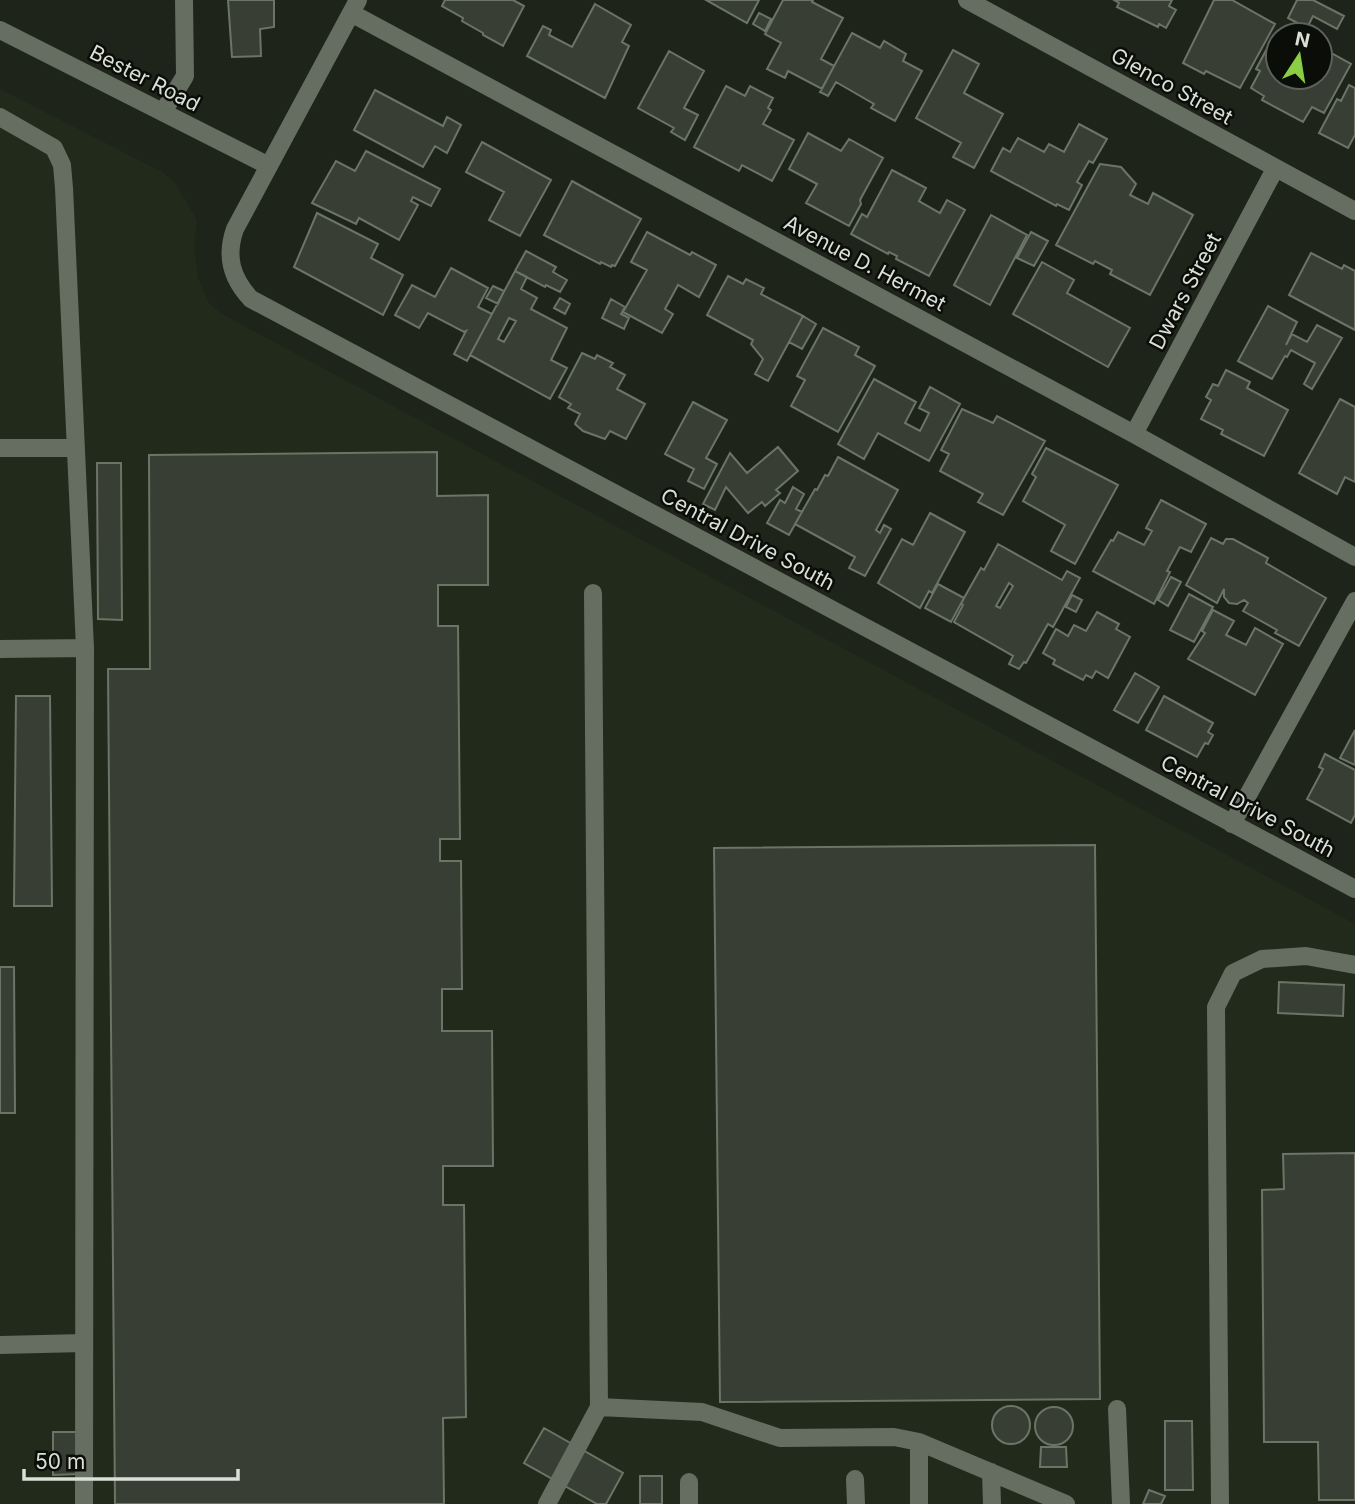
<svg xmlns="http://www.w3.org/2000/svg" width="1355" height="1504" viewBox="0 0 1355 1504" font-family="Inter,sans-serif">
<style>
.built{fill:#222b1b}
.building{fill:#383e33;stroke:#6c7367;stroke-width:2;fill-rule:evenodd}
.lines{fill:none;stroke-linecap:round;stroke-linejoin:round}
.minor{stroke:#666d61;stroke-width:18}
.labels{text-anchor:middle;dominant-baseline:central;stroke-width:5;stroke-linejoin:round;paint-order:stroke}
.street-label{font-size:21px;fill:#dbdfd8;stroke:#0a0d08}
</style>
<rect width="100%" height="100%" fill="#1f241a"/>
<path class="built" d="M0,89L164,173L175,183L197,220L194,249L198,278L209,303L220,313L1355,924V1504H0Z"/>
<path class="building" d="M228,0H274V27L260,29L261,56L232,57Z
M445,0H513L524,6L503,46L483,35V33L462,21L463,18L442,6Z
M706,0H759L747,23Z
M783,0H813L812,2L843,18L821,59L834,66L822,89L788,71L785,78L767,69L781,43L765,34Z
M1114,0H1172L1169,6L1176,10L1166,28L1159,24L1158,27L1117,7L1119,3Z
M1214,0H1232L1275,24L1240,88L1206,71L1204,74L1183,63Z
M1297,0H1313L1344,16L1337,29L1313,16L1307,28L1288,18Z
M595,4L631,25L622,42L629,46L605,98L527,56L543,26L551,30L549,35L572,47Z
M759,13L771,19L765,31L753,24Z
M852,33L880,48L884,41L906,54L903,61L922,71L895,121L871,108L874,104L836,82L828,96L820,92Z
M1320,42L1326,46L1324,49L1351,64L1324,113L1312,107L1303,122L1262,100L1264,96L1251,88L1260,71L1256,69L1270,43L1277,47L1278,45V77H1320Z
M953,50L979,64L964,93L1003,114L974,168L953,157L961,143L916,118Z
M669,51L704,71L684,108L698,115L685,140L671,132L674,128L638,108Z
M1349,85L1355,88V135L1348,148L1319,133L1337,99L1341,101Z
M726,86L745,96L750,86L773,98L768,108L771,110L763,124L794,140L772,181L742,165L739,171L694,147Z
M375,90L443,126L447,117L461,125L447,153L435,146L423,167L354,130Z
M1079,124L1107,139L1093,163L1089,161L1077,182L1082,185L1069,210L1057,204L1056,206L991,171L1003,148L1010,152L1018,138L1044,152L1049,144L1064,152Z
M808,133L841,151L849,139L883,158L860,200L861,204L849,226L806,203L817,184L789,169Z
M482,142L551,180L520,236L489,220L504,192L466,172Z
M366,151L440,189L431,206L413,197L411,201L418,205L399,240L359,218L356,224L312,203L336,161L355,171Z
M1100,164L1121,167L1136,184L1130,195L1148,204L1153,193L1193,215L1150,295L1110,274L1112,270L1095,261L1093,264L1056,245Z
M892,170L926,188L919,201L940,213L947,200L965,210L929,276L896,259L897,256L889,252L888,254L851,234L862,214L867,217Z
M572,181L641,219L615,266L612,265L611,267L601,262L600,264L544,235Z
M317,213L378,244L371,258L403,275L383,315L294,267Z
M991,215L1027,235L990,305L954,285Z
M647,232L690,255L692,252L716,265L699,297L678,285L665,309L673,314L662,333L623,312L647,270L631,262Z
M1031,232L1048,241L1034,266L1017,258Z
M526,251L556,267L553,272L567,280L560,292L546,285L545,287L515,271Z
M1311,253L1342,269L1344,265L1355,271V330L1289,295Z
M1042,262L1074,280L1067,293L1130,328L1108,367L1013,314Z
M451,268L488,288L478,307L492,314L467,361L454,354L466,331L464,332L428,313L419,328L395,315L412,285L435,297Z
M515,271L527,277L521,289L537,298L531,309L567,328L551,360L567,368L550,399L470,355ZM509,318L516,321L504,342L498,339Z
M728,276L743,284L746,279L764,288L761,294L803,316L768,381L755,374L763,359L751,344L753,340L707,315Z
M493,286L504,291L498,304L486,298Z
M560,298L570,304L565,314L554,308Z
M611,299L625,307L621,314L629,318L624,329L602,318Z
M1268,306L1297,322L1286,345L1292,334L1307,342L1317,325L1342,338L1312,389L1304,384L1315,363L1291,350L1287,357L1285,356L1272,379L1238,361Z
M803,316L816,324L802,349L789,342Z
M823,328L859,347L855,355L875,366L838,432L791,406L805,380L797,376Z
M582,353L595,359L597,355L613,363L610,367L625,375L617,389L645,404L626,439L610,431L605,439L583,431L575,424L580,414L568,408L571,404L559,397Z
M1226,370L1250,382L1247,388L1288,410L1264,456L1221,434L1223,430L1201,419L1211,400L1206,397L1213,384L1218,386Z
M874,379L916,402L905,423L920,431L929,413L919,408L930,387L960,404L929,461L878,433L864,459L838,444Z
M1340,399L1355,407V482L1345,477L1337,494L1299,473Z
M693,402L727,420L706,458L717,464L704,489L688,481L694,469L665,454Z
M962,409L993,423L997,416L1045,441L1003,515L978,502L983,494L940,471L949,454L941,450Z
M778,447L798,471L776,490L780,493L765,506L762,502L748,513L726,487L715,510L703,504L730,453L747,473Z
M1046,448L1118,485L1075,564L1051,551L1065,525L1023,501L1036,477L1032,474Z
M437,452V496L488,495V585H438V626H458L460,839H440V861H461L462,989H442V1031H492L493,1166H443V1205H464L466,1417L443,1418L444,1504H115L108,669H150L149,455Z
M838,457L898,490L876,530L880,533L884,525L891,529L865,576L849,568L855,557L795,524L815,489L817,490L825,475L828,476Z
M97,463H121L122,620L98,619Z
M793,487L804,494L796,509L802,512L789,535L767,523L780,500L785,503Z
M1161,500L1206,524L1191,552L1180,547L1167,571L1170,572L1154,604L1093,571L1111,540L1113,541L1118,532L1144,545L1152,531L1146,528Z
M930,513L965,532L932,593L929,591L920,608L878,583L902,539L913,545Z
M1211,538L1223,544L1226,539H1233L1268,558L1266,563L1326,598L1299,646L1275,633L1277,630L1243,611L1248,603L1244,600L1237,604L1229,603L1224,597V589L1217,603L1186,585Z
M998,544L1062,580L1067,571L1080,578L1053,627L1048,624L1026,663L1024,662L1019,669L1009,664L1013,656L954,622L963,605L961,604L964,598L981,568L984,570ZM1009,583L1013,586L1000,608L996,606Z
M1171,577L1181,582L1168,606L1158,600Z
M938,584L964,598L951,622L925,608Z
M1189,594L1213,607L1194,642L1170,630Z
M1072,595L1082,600L1076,612L1066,607Z
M1213,610L1234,621L1226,635L1246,645L1255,628L1283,644L1255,695L1188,659L1205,633L1202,631Z
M1097,612L1119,624L1116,629L1130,637L1108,678L1096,671L1092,678L1086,675L1083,680L1053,664L1055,660L1043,653L1056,629L1068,636L1074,625L1086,631Z
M1135,673L1159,687L1138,723L1114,710Z
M16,696H50L52,906H14Z
M1164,696L1213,723L1208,732L1213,735L1208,744L1205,743L1197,757L1146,730Z
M1355,730V765L1340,758Z
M1325,754L1355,770V815L1351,823L1307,799L1323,769L1319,767Z
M1095,845L1100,1399L720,1402L714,848Z
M0,967H14L15,1113H0Z
M1279,982L1344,985L1343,1016L1278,1013Z
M1355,1153V1500H1319L1318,1442H1264L1262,1190L1284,1189L1283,1154Z
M992 1425a19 19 0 1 1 38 0a19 19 0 1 1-38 0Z
M1035 1426a19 19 0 1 1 38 0a19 19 0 1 1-38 0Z
M1165,1421H1192L1193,1490H1165Z
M544,1428L623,1473L606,1504H597L524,1463Z
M53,1432H78L79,1474L53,1475Z
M1041,1447H1066L1067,1467H1040Z
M640,1476H662V1504H640Z
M1149,1490L1165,1496L1161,1504H1143Z"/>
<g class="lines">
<path class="minor" d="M358,0L235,229C225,257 232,279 251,299L1355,889
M967,0L1355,211
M351,13L1134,434L1355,557
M0,30L269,166
M163,112L185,76L184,0
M0,117L54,148L62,165L64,188L85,648L84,1504
M1134,434L1275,169
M0,448H75
M0,649L85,648
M1232,824L1355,601
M0,1345L84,1343
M599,1407L702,1412L780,1438L894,1437L919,1442L1066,1504
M1117,1409L1121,1504
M919,1442V1504
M991,1472L992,1504
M855,1479L856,1504
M547,1504L599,1407L593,593
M689,1504V1482
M1220,1504L1216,1007L1233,973L1262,959L1306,956L1355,965"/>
</g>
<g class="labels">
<g class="street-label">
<text transform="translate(145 78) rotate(27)">Bester Road</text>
<text transform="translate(1172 86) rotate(29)">Glenco Street</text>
<text transform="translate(865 263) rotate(28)">Avenue D. Hermet</text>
<text transform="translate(1185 291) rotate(-62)">Dwars Street</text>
<text transform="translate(748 539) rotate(28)">Central Drive South</text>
<text transform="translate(1248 806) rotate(28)">Central Drive South</text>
</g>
</g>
<g transform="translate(1299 56) rotate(12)"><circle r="33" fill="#0a0d08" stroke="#5e615b" stroke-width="2"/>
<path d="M0-5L12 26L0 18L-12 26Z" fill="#8bce46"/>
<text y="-10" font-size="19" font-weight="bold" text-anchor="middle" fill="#dbdfd8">N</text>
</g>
<path d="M24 1469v10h214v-10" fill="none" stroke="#dbdfd8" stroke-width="3.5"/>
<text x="35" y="1469" font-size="21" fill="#dbdfd8" stroke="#0a0d08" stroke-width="5" paint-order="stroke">50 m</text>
</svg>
